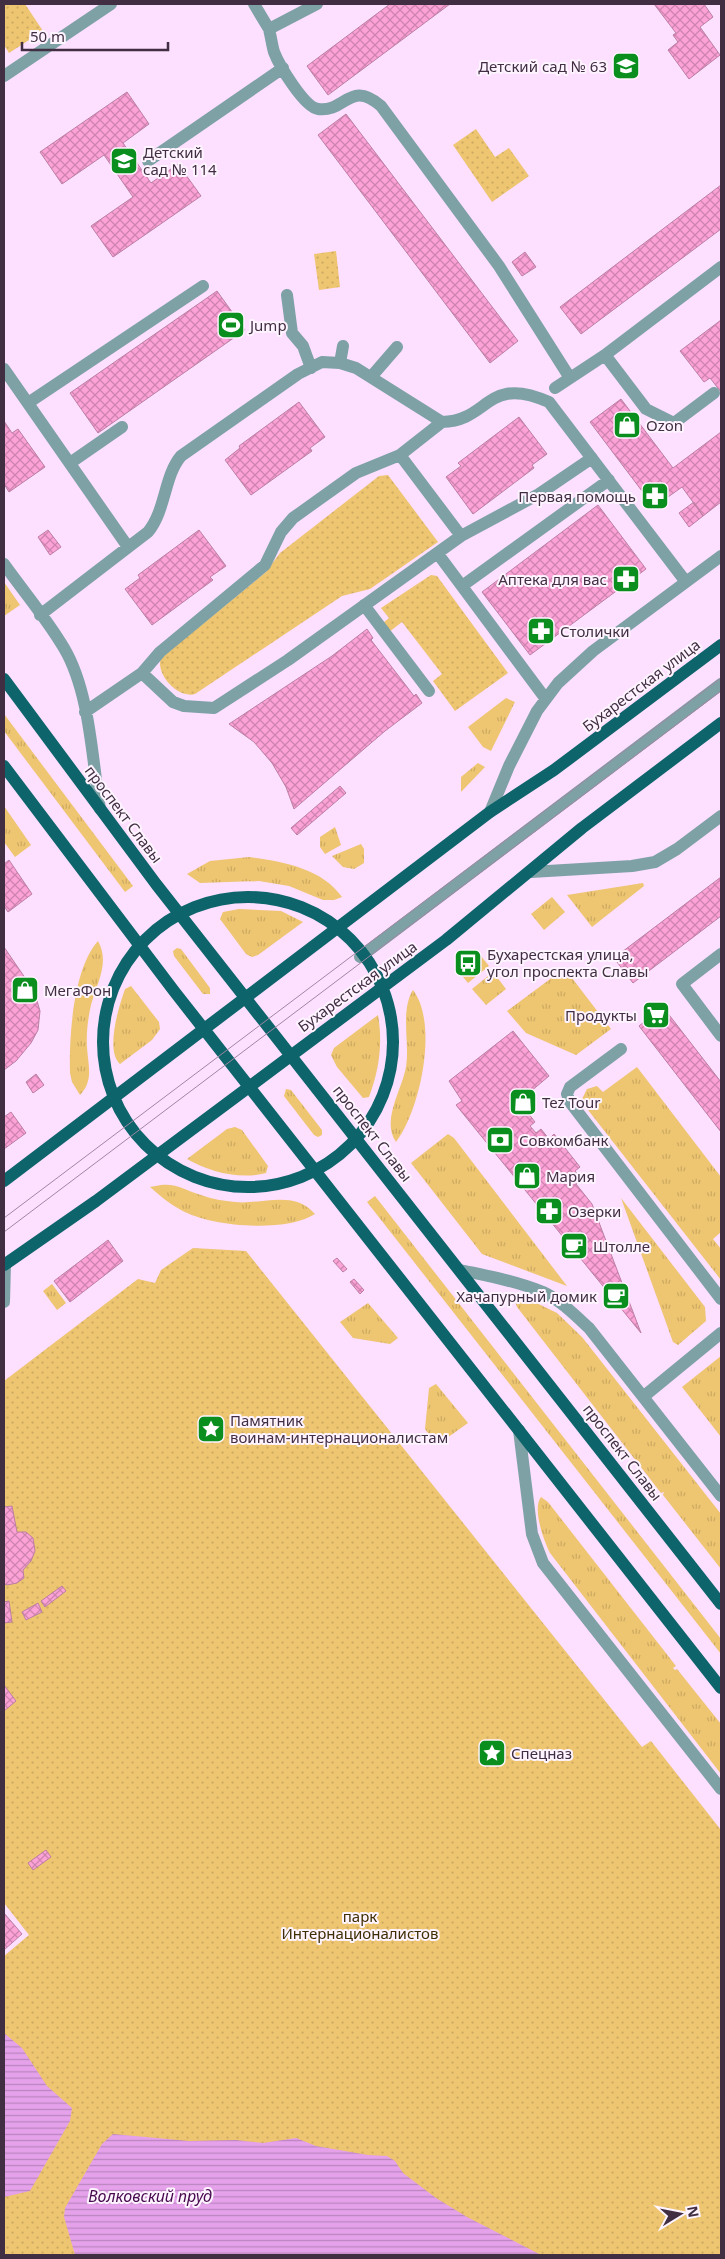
<svg xmlns="http://www.w3.org/2000/svg" width="725" height="2259" viewBox="0 0 725 2259" font-family="'Noto Sans',sans-serif">
<style>
.grass{fill:url(#grass-tufts)}
.park{fill:url(#park-dots)}
.water{fill:url(#water-rules)}
.building{fill:url(#building-cross-hatch);stroke:#bc7fa2}
.lines{fill:none;stroke-linecap:round;stroke-linejoin:round}
.minor{stroke:#7da1a5;stroke-width:12}
.major{stroke:#0d646b;stroke-width:12}
.tram{stroke:#a087a2;stroke-width:1}
.labels{text-anchor:middle;dominant-baseline:central;stroke-width:4;stroke-linejoin:round;paint-order:stroke}
.poi-label{font-size:15px;fill:#422e43;stroke:#fef4ff;text-anchor:start}
.street-label{font-size:15px;fill:#422e43;stroke:#fef4ff}
.park-label{font-size:15px;fill:#3e2d02;stroke:#fef4ff}
.water-label{font-size:16px;font-style:italic;fill:#480a4e;stroke:#fef4ff}
</style>
<defs>
<pattern id="grass-tufts" width="24" height="20" patternUnits="userSpaceOnUse" patternTransform="scale(1.25)"><rect width="24" height="20" fill="#eec570"/><path d="M3 7l-1-3M5 7V3M7 7l1-3M15 17l-1-3M17 17v-4M19 17l1-3" fill="none" stroke="#cdaa62"/></pattern>
<pattern id="park-dots" width="8" height="8" patternUnits="userSpaceOnUse" patternTransform="scale(1.25)"><rect width="8" height="8" fill="#eec570"/><path d="M2 2h.1M6 6h.1" fill="none" stroke="#cdaa62" stroke-width="1.8" stroke-linecap="round"/></pattern>
<pattern id="water-rules" width="6" height="5" patternUnits="userSpaceOnUse" patternTransform="scale(1.25)"><rect width="6" height="5" fill="#e5a2eb"/><path d="M0 2.5h6" fill="none" stroke="#bb84c0"/></pattern>
<pattern id="building-cross-hatch" width="8" height="8" patternUnits="userSpaceOnUse" patternTransform="scale(1.25)"><rect width="8" height="8" fill="#fca2d7"/><path d="M0 0l8 8M0 8l8-8" fill="none" stroke="#ce84b0"/></pattern>
</defs>
<rect width="100%" height="100%" fill="#fddfff"/>
<path class="grass" d="M4,582L20,605L4,616Z
M506,698L515,702L491,751L483,747L468,727Z
M4,714L133,886L125,892L4,731Z
M478,763L485,767L461,792V777Z
M4,806L31,845L15,857L4,842Z
M335,827L341,845L325,854L320,847V837Z
M361,844L364,849V863L354,869L343,867L332,856Z
M249,857C281,861 322,868 342,897L334,900H323L289,886L259,881L200,883L187,874L210,861Z
M643,883L644,886L592,927L567,895Z
M552,897L565,912L544,930L531,914Z
M239,909L281,911L303,922L258,955L252,957L246,954L220,919L223,912Z
M98,941C110,963 97,982 91,1005C88,1018 86,1034 87,1047C88,1066 94,1080 80,1095L72,1082L70,1073C69,1037 73,969 98,941Z
M177,948L181,949L210,988V994H203L174,956L173,951Z
M480,955L489,966L468,983L459,972Z
M561,971L572,978L611,1029L576,1055L526,1033L507,1011Z
M493,972L506,989L486,1005L472,989Z
M131,986L159,1022L160,1029L152,1040L120,1064C105,1051 119,1006 125,989Z
M413,990C439,1024 420,1111 396,1142C381,1120 402,1090 406,1067C410,1042 400,1011 413,990Z
M378,1015C383,1044 379,1070 369,1097L363,1098L337,1067L331,1055L334,1048Z
M637,1067L721,1177V1232L713,1239L721,1249V1280L581,1101L587,1089L597,1086L603,1092Z
M286,1089L291,1090L322,1130V1135L318,1137L314,1135L284,1096Z
M235,1127L242,1130L268,1166L266,1173C240,1180 210,1172 187,1159L227,1129Z
M448,1134L454,1138L567,1286L482,1254L411,1163Z
M161,1185C176,1183 187,1191 201,1195C212,1199 224,1201 235,1202C261,1205 294,1189 315,1214C286,1233 211,1227 181,1210C170,1204 160,1196 150,1187Z
M375,1196L721,1639V1654L367,1202Z
M621,1198L705,1307L706,1321L678,1345L673,1342Z
M52,1284L66,1303L57,1310L43,1291Z
M522,1296L557,1313L582,1337L721,1514V1569L663,1495L664,1492L661,1493L517,1307L515,1301Z
M368,1303L398,1338L390,1344L353,1338L340,1322Z
M721,1356V1437L682,1387Z
M436,1384L468,1423L437,1445L425,1429L429,1388Z
M541,1497L548,1502L676,1666L673,1668L675,1670L677,1669L721,1724V1774L550,1553C544,1541 532,1509 541,1497Z"/>
<path class="park" d="M4,4H25L43,31L9,53L4,45Z
M476,129L495,157L509,148L529,176L492,202L453,145Z
M336,251L340,287L319,290L314,254Z
M388,475L438,542L370,589L342,596L195,694C178,699 155,674 161,658L266,572L280,553L379,476Z
M431,575L437,576L508,673L455,711L433,681L442,674L402,622L389,632L383,623L389,618L381,608Z
M193,1248L246,1251L642,1747L651,1741L721,1830V2255H4V1956L29,1935L4,1903V1381L138,1279L155,1283L161,1270Z"/>
<path class="water" d="M4,2033L22,2048L47,2086L72,2108L70,2121L30,2191L4,2197Z
M113,2134L189,2141L236,2140L263,2143L296,2138L316,2146L368,2155L387,2156L395,2161L403,2173L436,2198L467,2217L541,2255H75L64,2217L65,2208L102,2144Z"/>
<path class="building" d="M390,4H450L328,95L307,66Z
M654,4H704L713,17L700,27L720,55L689,79L668,50L678,42L673,35L676,33Z
M127,92L149,124L123,143L151,183L178,164L201,196L113,257L91,226L133,197L104,155L62,184L40,152Z
M346,114L518,341L490,363L318,135Z
M721,185V229L581,334L560,307Z
M525,252L536,267L522,276L512,262Z
M217,291L245,330L98,433L70,393Z
M721,320V392L710,378L704,382L680,351Z
M621,399L673,468L721,432V502L703,516L682,487L654,507L590,422Z
M299,402L325,437L310,448L312,451L251,495L225,460L240,448L239,446Z
M519,417L547,454L532,465L534,468L473,514L446,477L461,466L458,463Z
M4,421L12,433L18,429L45,467L9,492L4,484Z
M694,502L703,516L689,527L679,513Z
M598,505L646,569L530,655L482,592Z
M48,530L61,547L50,555L38,537Z
M199,530L226,566L210,577L213,580L152,625L125,589L140,578L138,575Z
M367,629L373,638L371,640L414,696L416,694L422,703L385,731L294,809L286,787L272,763L254,742L229,724L332,656Z
M340,786L346,793L297,835L291,828Z
M9,860L32,894L8,912L4,906V864Z
M721,877V916L633,983L614,958Z
M4,947L34,991L40,1011L38,1030L31,1043L16,1061L4,1070Z
M663,1007L721,1082V1132L639,1026Z
M513,1031L549,1076L530,1092L528,1113L535,1122L530,1126L536,1133L541,1129L549,1139L554,1134L580,1167L575,1171L582,1180L576,1184L592,1204L641,1333L456,1105L462,1101L449,1081Z
M36,1074L44,1085L33,1093L26,1082Z
M11,1112L26,1133L4,1149V1117Z
M108,1240L123,1261L70,1302L54,1281Z
M337,1258L347,1269L343,1272L333,1261Z
M354,1279L364,1290L360,1294L350,1282Z
M12,1506L17,1532H26L33,1538L35,1551L31,1561L23,1570L24,1578L17,1583L7,1585L4,1584V1507Z
M62,1586L66,1591L45,1607L41,1601Z
M9,1601L12,1622L4,1623V1602Z
M38,1603L42,1612L26,1620L22,1612Z
M4,1685L16,1701L4,1711Z
M46,1850L51,1857L33,1870L28,1863Z
M4,1913L22,1934L4,1950Z"/>
<g class="lines">
<path class="minor" d="M254,4L269,29
M317,4L269,29C271,37 272,45 274,52C279,65 304,107 318,109C345,113 350,79 381,106L499,266L570,378
M4,76L111,4
M148,161L283,68
M287,295L292,333L303,346L311,368
M605,355L646,409L674,423L714,393
M340,363L343,346
M4,369L128,547
M371,377L397,347
M555,388L605,355L721,267
M28,403L203,286
M70,463L122,427
M461,536L539,494L592,458
M438,554L545,698
M4,564C24,592 47,619 64,648C90,692 92,759 100,809
M462,586L609,480
M364,605L429,691
M40,615L148,532C166,510 164,476 181,456L298,374L322,362L340,363L356,368L442,422C490,421 486,374 549,402L686,582
M142,673L173,702L184,706L214,708L288,660L461,536L400,455
M85,712L142,673L160,652L265,565L281,532L293,518L356,473L400,455L442,422
M490,812L509,766L537,711L558,683L593,651L721,556
M531,872L632,866L655,862L677,849L721,816
M721,954L682,984L721,1036
M360,957L721,684
M621,1049L570,1087L567,1094L570,1102L721,1299
M460,1270C488,1276 516,1281 543,1292C560,1300 575,1315 589,1328L721,1496
M4,1302L5,1263
M643,1397L721,1333
M519,1430L532,1534L543,1563L721,1789"/>
<path class="major" d="M4,679L156,884L721,1604
M4,766L174,991L721,1688
M103 1042a145 145 0 1 1 290 0a145 145 0 1 1-290 0Z
M4,1181L490,812L554,770L721,645
M4,1265L96,1201L446,940L582,828L721,723"/>
<path class="tram" d="M4,1218L721,678
M4,1232L721,691"/>
</g>
<defs>
<g id="school-square" transform="scale(1.4375)"><rect x="-9" y="-9" width="18" height="18" rx="4" fill="#0a8f1f" stroke="#fef4ff"/><path d="M0-5L7-2L0 1L-7-2ZM-4 1L0 2.5L4 1V4Q0 6-4 4Z" fill="#fff"/></g>
<g id="stadium-square" transform="scale(1.4375)"><rect x="-9" y="-9" width="18" height="18" rx="4" fill="#0a8f1f" stroke="#fef4ff"/><path d="M0-5a6.5 5 0 1 0 0 10a6.5 5 0 1 0 0-10ZM-3.5-1.8h7v3.6h-7Z" fill="#fff"/></g>
<g id="shop-square" transform="scale(1.4375)"><rect x="-9" y="-9" width="18" height="18" rx="4" fill="#0a8f1f" stroke="#fef4ff"/><path d="M-5-2.5h2.3a2.7 3.5 0 0 1 5.4 0H5L5.5 6h-11ZM-1.5-2.5h3a1.5 2.3 0 0 0-3 0Z" fill="#fff"/></g>
<g id="pharmacy-square" transform="scale(1.4375)"><rect x="-9" y="-9" width="18" height="18" rx="4" fill="#0a8f1f" stroke="#fef4ff"/><path d="M-2-6h4v4h4v4h-4v4h-4v-4h-4v-4h4Z" fill="#fff"/></g>
<g id="bus-square" transform="scale(1.4375)"><rect x="-9" y="-9" width="18" height="18" rx="4" fill="#0a8f1f" stroke="#fef4ff"/><path d="M-5-6H5V4H4V6H2V4H-2V6H-4V4H-5ZM-3.5-4V0h7V-4ZM-3.5 1.2v1.5H-2V1.2ZM2 1.2v1.5H3.5V1.2Z" fill="#fff"/></g>
<g id="supermarket-square" transform="scale(1.4375)"><rect x="-9" y="-9" width="18" height="18" rx="4" fill="#0a8f1f" stroke="#fef4ff"/><path d="M-6-5.5h2.5l.6 2H6L4.5 2H-2.5L-4.4-4H-6ZM-1.5 3.2a1.3 1.3 0 1 0 .1 0ZM3 3.2a1.3 1.3 0 1 0 .1 0Z" fill="#fff"/></g>
<g id="bank-square" transform="scale(1.4375)"><rect x="-9" y="-9" width="18" height="18" rx="4" fill="#0a8f1f" stroke="#fef4ff"/><path d="M-6-4H6V4H-6ZM0-2.3a2.3 2.3 0 1 0 0 4.6a2.3 2.3 0 1 0 0-4.6Z" fill="#fff"/></g>
<g id="cafe-square" transform="scale(1.4375)"><rect x="-9" y="-9" width="18" height="18" rx="4" fill="#0a8f1f" stroke="#fef4ff"/><path d="M-5.5-4.5H6V0H3Q3 3.5 0 3.5H-2.5Q-5.5 3.5-5.5 0ZM3-3.2v2h1.7v-2ZM-6 4.5H4V6H-6Z" fill="#fff"/></g>
<g id="sight-square" transform="scale(1.4375)"><rect x="-9" y="-9" width="18" height="18" rx="4" fill="#0a8f1f" stroke="#fef4ff"/><path d="M0-6L1.8-2.2L6-1.7L2.9 1.2L3.7 5.4L0 3.3L-3.7 5.4L-2.9 1.2L-6-1.7L-1.8-2.2Z" fill="#fff"/></g>
</defs>
<g fill-rule="evenodd">
<use href="#school-square" x="626" y="66"/>
<use href="#school-square" x="124" y="161"/>
<use href="#stadium-square" x="231" y="325"/>
<use href="#shop-square" x="627" y="425"/>
<use href="#pharmacy-square" x="655" y="496"/>
<use href="#pharmacy-square" x="626" y="579"/>
<use href="#pharmacy-square" x="541" y="631"/>
<use href="#bus-square" x="468" y="963"/>
<use href="#shop-square" x="25" y="990"/>
<use href="#supermarket-square" x="656" y="1015"/>
<use href="#shop-square" x="523" y="1102"/>
<use href="#bank-square" x="500" y="1140"/>
<use href="#shop-square" x="527" y="1176"/>
<use href="#pharmacy-square" x="549" y="1211"/>
<use href="#cafe-square" x="574" y="1246"/>
<use href="#cafe-square" x="616" y="1296"/>
<use href="#sight-square" x="211" y="1429"/>
<use href="#sight-square" x="492" y="1753"/>
</g>
<g class="labels">
<g class="poi-label">
<text x="607" y="66" text-anchor="end">Детский сад № 63</text>
<text x="143" y="152">Детский<tspan x="143" dy="17">сад № 114</tspan></text>
<text x="250" y="325">Jump</text>
<text x="646" y="425">Ozon</text>
<text x="636" y="496" text-anchor="end">Первая помощь</text>
<text x="607" y="579" text-anchor="end">Аптека для вас</text>
<text x="560" y="631">Столички</text>
<text x="487" y="954">Бухарестская улица,<tspan x="487" dy="17">угол проспекта Славы</tspan></text>
<text x="44" y="990">МегаФон</text>
<text x="637" y="1015" text-anchor="end">Продукты</text>
<text x="542" y="1102">Tez Tour</text>
<text x="519" y="1140">Совкомбанк</text>
<text x="546" y="1176">Мария</text>
<text x="568" y="1211">Озерки</text>
<text x="593" y="1246">Штолле</text>
<text x="597" y="1296" text-anchor="end">Хачапурный домик</text>
<text x="230" y="1420">Памятник<tspan x="230" dy="17">воинам-интернационалистам</tspan></text>
<text x="511" y="1753">Спецназ</text>
</g>
<g class="street-label">
<text transform="translate(641 685) rotate(-37)">Бухарестская улица</text>
<text transform="translate(124 814) rotate(53)">проспект Славы</text>
<text transform="translate(357 986) rotate(-36)">Бухарестская улица</text>
<text transform="translate(373 1133) rotate(52)">проспект Славы</text>
<text transform="translate(623 1452) rotate(52)">проспект Славы</text>
</g>
<g class="park-label">
<text x="360" y="1916">парк<tspan x="360" dy="17">Интернационалистов</tspan></text>
</g>
<g class="water-label">
<text x="150" y="2196">Волковский пруд</text>
</g>
</g>
<rect width="725" height="2259" fill="none" stroke="#422e43" stroke-width="10"/>
<g transform="translate(680 2214) rotate(80)" stroke="#fef4ff" stroke-width="4" paint-order="stroke">
<path d="M0-4L9 19L0 12L-9 19Z" fill="#422e43"/>
<text y="-8" font-size="14" font-weight="bold" text-anchor="middle" fill="#422e43">N</text>
</g>
<path d="M22 42v8h146v-8" fill="none" stroke="#422e43" stroke-width="2.5"/>
<text x="30" y="42" font-size="15" fill="#422e43" stroke="#fef4ff" stroke-width="4" paint-order="stroke">50 m</text>
</svg>
